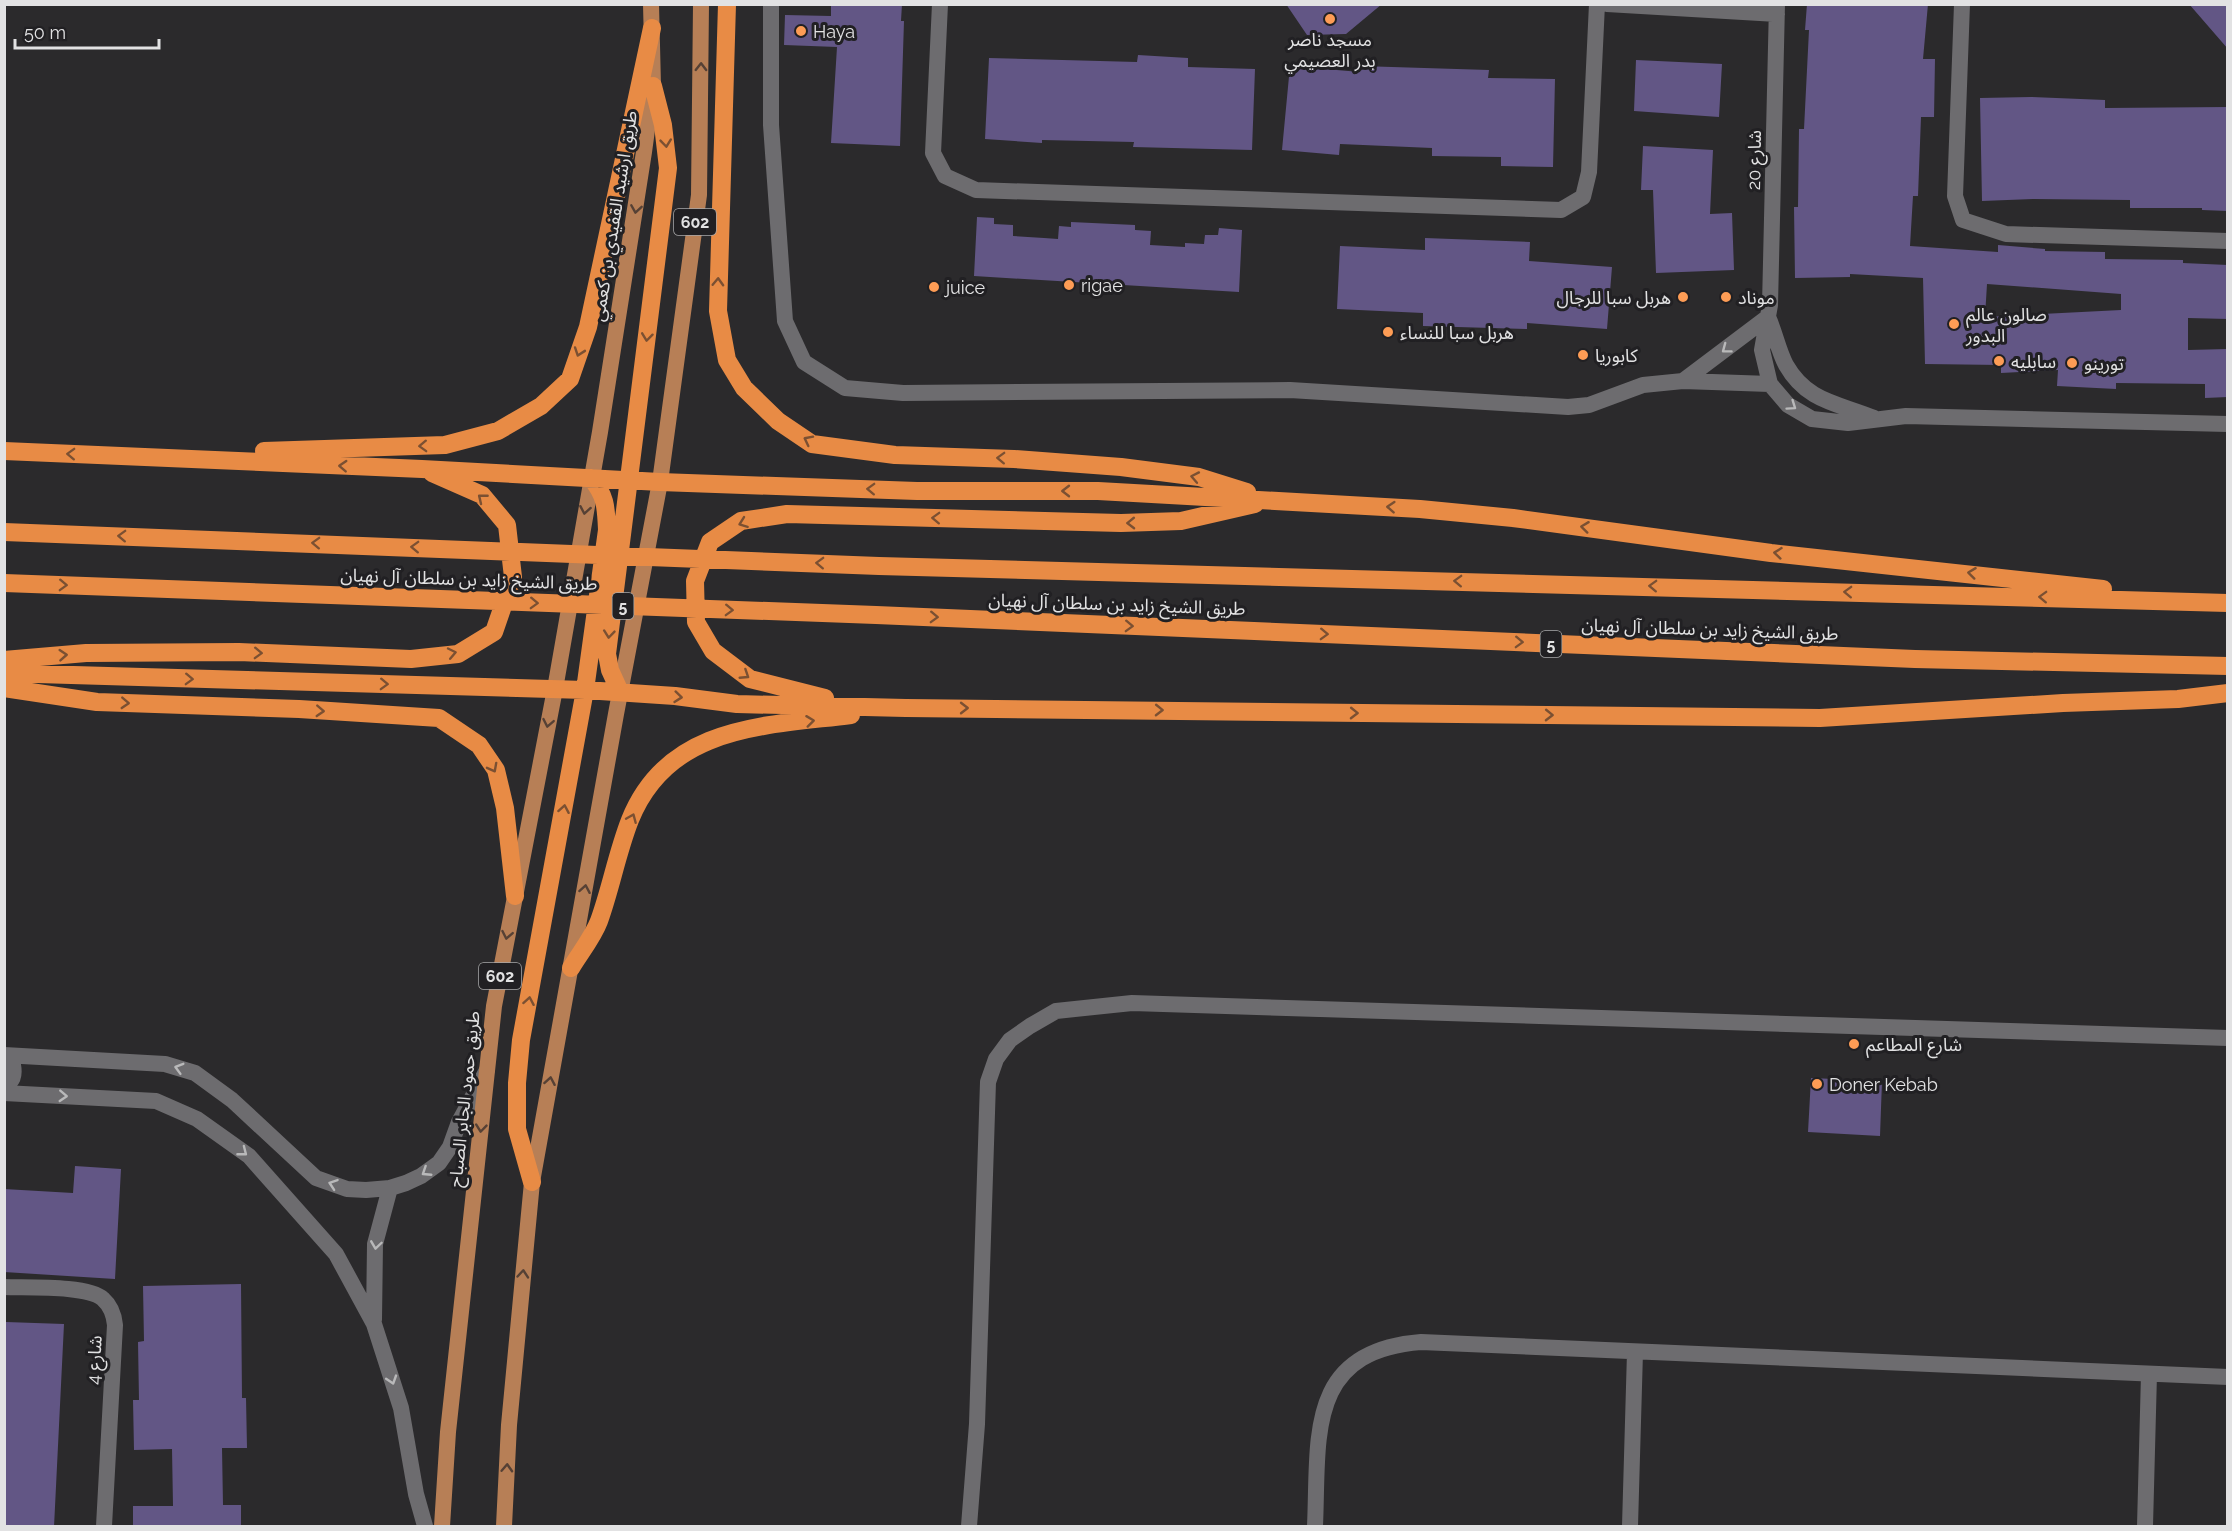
<svg xmlns="http://www.w3.org/2000/svg" width="2232" height="1531" viewBox="0 0 2232 1531" font-family="Raleway,'Noto Sans Arabic',sans-serif">
<style>
.building{fill:#625685;fill-rule:evenodd}
.lines{fill:none;stroke-linecap:round;stroke-linejoin:round}
.minor{stroke:#6d6c6f;stroke-width:16}
.tertiary{stroke:#6d6c6f;stroke-width:16}
.primary{stroke:#b77f56;stroke-width:16}
.motorway{stroke:#e88b45;stroke-width:18}
.oneway{stroke:#564135}
.oneway2{stroke:#7b5032}
.oneway3{stroke:#b9b9ba}
.poi-dot{fill:#fd9c55;stroke:#212023;stroke-width:2}
.labels{text-anchor:middle;dominant-baseline:central;stroke-width:6;stroke-linejoin:round;paint-order:stroke}
.shield{fill:#212023;stroke:#a8a8a9;stroke-width:1.5}
.shield-label{font-size:16px;font-weight:bold;fill:#e2e2e3}
.poi-label{font-size:18px;fill:#e2e2e3;stroke:#212023;text-anchor:start}
.street-label{font-size:18px;fill:#e2e2e3;stroke:#212023}
</style>
<rect width="100%" height="100%" fill="#2b2a2c"/>
<path class="building" d="M831,4H902L901,21H904L900,146L831,143L837,47L784,45L785,15L831,16Z
M1286,4H1382L1346,34L1307,35Z
M1807,4H1928L1923,59H1935L1934,117H1921L1918,196H1913L1910,246L1998,252V245L2045,249V251L2105,252V259L2183,260V263L2228,265V319L2188,318V350L2228,349V397L2205,398V384L2116,383V389L2057,386L2058,370L2001,373V365L1925,364L1923,278L1850,274V277L1795,278L1794,207H1798L1799,129H1804L1809,30H1805ZM1987,284L2121,294V310L1985,317Z
M2189,4H2228V49Z
M1138,55L1188,58V67L1255,69L1252,150L1133,147L1134,142L1042,140V143L985,139L989,58L1137,62Z
M1636,60L1722,64L1719,117L1634,111Z
M1290,66L1360,72V66L1489,70L1488,78L1555,79L1553,167L1501,166V157L1432,156V148L1340,144L1339,155L1282,150Z
M2031,97L2105,100V108L2228,107V211L2202,210V208H2130V200L2033,199L1982,201L1980,98Z
M1643,146L1713,150L1710,214L1732,213L1734,270L1656,273L1653,190H1641Z
M977,217L994,218V224L1013,225V236L1044,238L1058,239L1059,226L1071,227V222L1135,225V230L1151,231L1150,245L1185,247V243L1204,244L1205,235H1218L1219,228L1242,230L1239,292L974,276Z
M1425,238L1530,242L1529,261L1612,267L1607,329L1527,323V329L1423,326V313L1337,309L1340,246L1425,250Z
M1811,1078L1882,1081L1880,1136L1808,1132Z
M75,1166L121,1169L115,1279L4,1272V1189L73,1193Z
M241,1284L242,1398H246L247,1448H222L223,1505H241V1527H133V1506H173L172,1449L134,1450L133,1400H139L138,1342L144,1341L143,1286Z
M6,1322L64,1324L54,1527H4Z"/>
<g class="lines">
<path class="minor" d="M771,4V125L785,321L804,362L845,388L903,393L1290,390L1568,407L1589,405L1643,385L1683,381L1770,384
M940,4L933,153L945,176L976,190L1561,210L1583,197L1589,172L1597,4
M1607,4L1777,14
M1777,4L1770,305L1762,350L1770,384L1788,405L1812,419L1848,423L1906,416L2228,424
M1962,4L1955,196L1963,220L2006,234L2228,241
M1768,317C1775,332 1778,350 1786,365C1807,402 1838,403 1874,418
M1683,381L1768,317
M4,1287C27,1288 88,1285 103,1299C111,1306 114,1315 115,1325L104,1526
M969,1526L977,1424L988,1082L996,1059L1010,1040L1030,1026L1056,1011L1132,1003L2228,1038
M1315,1526C1319,1438 1305,1351 1421,1342L2228,1377
M1630,1526L1635,1352
M2145,1526L2149,1374"/>
<path class="tertiary" d="M4,1055L165,1064L195,1073L232,1100L316,1178L347,1189L366,1190L390,1188L406,1183L421,1176L439,1163L450,1147L459,1122L487,1070
M4,1060L13,1065C15,1076 13,1081 4,1087
M4,1093L156,1101L197,1119L249,1156L336,1254L374,1324L401,1408L416,1494L425,1526
M374,1320L375,1244L390,1188"/>
<path class="primary" d="M442,1526L448,1432L494,1006L555,689L600,432L644,152L653,86L651,4
M504,1526L509,1425L532,1182L616,714L660,482L699,195L701,4"/>
<path class="motorway" d="M727,4L718,311L727,360L744,388L778,421L812,444L895,455L1014,459L1121,467L1199,477L1247,492
M4,451L422,469L660,482L917,491H1098L1420,509L1513,518L1771,553L2103,589
M264,451L445,445L498,431L541,406L570,379L588,327L652,28
M4,532L879,566L2228,603
M4,583L876,615L1915,659L2228,666
M4,660L86,653L239,652L411,659L458,654L494,632L513,577L507,525L482,495L432,473
M4,673L585,690L675,696L737,704L906,708L1820,718L2063,703L2178,699L2228,693
M4,688L97,702L299,709L439,718L479,745L496,770L505,808L515,896
M620,692L610,670L607,654L668,168L663,125L653,86
M825,698L750,679L713,651L696,622L695,581L710,542L741,521L787,514L1121,523L1181,521L1255,504
M571,968C580,953 593,937 599,921C611,888 617,853 630,820C668,725 764,726 851,715
M532,1182L517,1129V1083L521,1040L585,690L607,530C606,507 606,496 591,478"/>
</g>
<defs><path id="oneway-chevron" d="M-2-3.5L2.5 0L-2 3.5" fill="none" stroke-width="1.6" stroke-linecap="round" stroke-linejoin="round" transform="scale(1.5)"/></defs>
<g class="oneway">
<use href="#oneway-chevron" transform="translate(701 67) rotate(-89)"/>
<use href="#oneway-chevron" transform="translate(636 209) rotate(99)"/>
<use href="#oneway-chevron" transform="translate(585 510) rotate(100)"/>
<use href="#oneway-chevron" transform="translate(548 723) rotate(101)"/>
<use href="#oneway-chevron" transform="translate(585 889) rotate(-80)"/>
<use href="#oneway-chevron" transform="translate(507 935) rotate(101)"/>
<use href="#oneway-chevron" transform="translate(550 1081) rotate(-80)"/>
<use href="#oneway-chevron" transform="translate(481 1128) rotate(96)"/>
<use href="#oneway-chevron" transform="translate(523 1274) rotate(-85)"/>
<use href="#oneway-chevron" transform="translate(507 1468) rotate(-87)"/>
</g>
<g class="oneway2">
<use href="#oneway-chevron" transform="translate(666 143) rotate(84)"/>
<use href="#oneway-chevron" transform="translate(718 282) rotate(-88)"/>
<use href="#oneway-chevron" transform="translate(647 337) rotate(97)"/>
<use href="#oneway-chevron" transform="translate(579 352) rotate(109)"/>
<use href="#oneway-chevron" transform="translate(808 440) rotate(-153)"/>
<use href="#oneway-chevron" transform="translate(423 446) rotate(178)"/>
<use href="#oneway-chevron" transform="translate(71 454) rotate(-178)"/>
<use href="#oneway-chevron" transform="translate(1001 458) rotate(-178)"/>
<use href="#oneway-chevron" transform="translate(343 466) rotate(-177)"/>
<use href="#oneway-chevron" transform="translate(1195 477) rotate(-169)"/>
<use href="#oneway-chevron" transform="translate(871 489) rotate(-178)"/>
<use href="#oneway-chevron" transform="translate(1066 491) rotate(-180)"/>
<use href="#oneway-chevron" transform="translate(482 498) rotate(-141)"/>
<use href="#oneway-chevron" transform="translate(1391 507) rotate(-176)"/>
<use href="#oneway-chevron" transform="translate(936 518) rotate(-178)"/>
<use href="#oneway-chevron" transform="translate(743 523) rotate(160)"/>
<use href="#oneway-chevron" transform="translate(1131 523) rotate(179)"/>
<use href="#oneway-chevron" transform="translate(1585 527) rotate(-173)"/>
<use href="#oneway-chevron" transform="translate(122 536) rotate(-178)"/>
<use href="#oneway-chevron" transform="translate(316 543) rotate(-178)"/>
<use href="#oneway-chevron" transform="translate(415 547) rotate(-178)"/>
<use href="#oneway-chevron" transform="translate(1778 553) rotate(-174)"/>
<use href="#oneway-chevron" transform="translate(820 563) rotate(-178)"/>
<use href="#oneway-chevron" transform="translate(1972 573) rotate(-173)"/>
<use href="#oneway-chevron" transform="translate(1458 581) rotate(-178)"/>
<use href="#oneway-chevron" transform="translate(63 585) rotate(2)"/>
<use href="#oneway-chevron" transform="translate(1653 586) rotate(-178)"/>
<use href="#oneway-chevron" transform="translate(1848 592) rotate(-178)"/>
<use href="#oneway-chevron" transform="translate(2043 597) rotate(-178)"/>
<use href="#oneway-chevron" transform="translate(534 603) rotate(2)"/>
<use href="#oneway-chevron" transform="translate(729 610) rotate(2)"/>
<use href="#oneway-chevron" transform="translate(934 617) rotate(2)"/>
<use href="#oneway-chevron" transform="translate(1129 626) rotate(2)"/>
<use href="#oneway-chevron" transform="translate(609 634) rotate(96)"/>
<use href="#oneway-chevron" transform="translate(1324 634) rotate(2)"/>
<use href="#oneway-chevron" transform="translate(1519 642) rotate(2)"/>
<use href="#oneway-chevron" transform="translate(258 653) rotate(2)"/>
<use href="#oneway-chevron" transform="translate(452 653) rotate(-12)"/>
<use href="#oneway-chevron" transform="translate(63 655) rotate(-4)"/>
<use href="#oneway-chevron" transform="translate(745 675) rotate(33)"/>
<use href="#oneway-chevron" transform="translate(189 679) rotate(2)"/>
<use href="#oneway-chevron" transform="translate(384 684) rotate(2)"/>
<use href="#oneway-chevron" transform="translate(678 697) rotate(6)"/>
<use href="#oneway-chevron" transform="translate(125 703) rotate(3)"/>
<use href="#oneway-chevron" transform="translate(964 708)"/>
<use href="#oneway-chevron" transform="translate(1159 710) rotate(1)"/>
<use href="#oneway-chevron" transform="translate(320 711) rotate(3)"/>
<use href="#oneway-chevron" transform="translate(1354 713) rotate(1)"/>
<use href="#oneway-chevron" transform="translate(1549 715) rotate(1)"/>
<use href="#oneway-chevron" transform="translate(810 721) rotate(-7)"/>
<use href="#oneway-chevron" transform="translate(493 768) rotate(62)"/>
<use href="#oneway-chevron" transform="translate(564 809) rotate(-80)"/>
<use href="#oneway-chevron" transform="translate(632 818) rotate(-67)"/>
<use href="#oneway-chevron" transform="translate(529 1001) rotate(-80)"/>
</g>
<g class="oneway3">
<use href="#oneway-chevron" transform="translate(1726 349) rotate(143)"/>
<use href="#oneway-chevron" transform="translate(1792 406) rotate(35)"/>
<use href="#oneway-chevron" transform="translate(179 1068) rotate(-164)"/>
<use href="#oneway-chevron" transform="translate(63 1096) rotate(3)"/>
<use href="#oneway-chevron" transform="translate(243 1152) rotate(38)"/>
<use href="#oneway-chevron" transform="translate(426 1172) rotate(147)"/>
<use href="#oneway-chevron" transform="translate(333 1184) rotate(-161)"/>
<use href="#oneway-chevron" transform="translate(376 1245) rotate(98)"/>
<use href="#oneway-chevron" transform="translate(392 1380) rotate(72)"/>
</g>
<g class="poi-dot">
<circle cx="1330" cy="19" r="6"/>
<circle cx="801" cy="31" r="6"/>
<circle cx="1069" cy="285" r="6"/>
<circle cx="934" cy="287" r="6"/>
<circle cx="1683" cy="297" r="6"/>
<circle cx="1726" cy="297" r="6"/>
<circle cx="1954" cy="324" r="6"/>
<circle cx="1388" cy="332" r="6"/>
<circle cx="1583" cy="355" r="6"/>
<circle cx="1999" cy="361" r="6"/>
<circle cx="2072" cy="363" r="6"/>
<circle cx="1854" cy="1044" r="6"/>
<circle cx="1817" cy="1084" r="6"/>
</g>
<g class="labels">
<g class="shield">
<rect x="674" y="209" width="42" height="26" rx="4.5"/>
<rect x="612.5" y="593" width="21" height="26" rx="4.5"/>
<rect x="1540.5" y="631" width="21" height="26" rx="4.5"/>
<rect x="479" y="963" width="42" height="26" rx="4.5"/>
</g>
<g class="shield-label">
<text x="695" y="222">602</text>
<text x="623" y="606">5</text>
<text x="1551" y="644">5</text>
<text x="500" y="976">602</text>
</g>
<g class="poi-label">
<text x="813" y="31">Haya</text>
<text x="1330" y="39" text-anchor="middle">مسجد ناصر<tspan x="1330" dy="21">بدر العصيمي</tspan></text>
<text x="1081" y="285">rigae</text>
<text x="946" y="287">juice</text>
<text x="1671" y="297" text-anchor="end">هربل سبا للرجال</text>
<text x="1738" y="297">موناد</text>
<text x="1966" y="314">صالون عالم<tspan x="1966" dy="21">البدور</tspan></text>
<text x="1400" y="332">هربل سبا للنساء</text>
<text x="1595" y="355">كابوريا</text>
<text x="2011" y="361">سابليه</text>
<text x="2084" y="363">تورينو</text>
<text x="1866" y="1044">شارع المطاعم</text>
<text x="1829" y="1084">Doner Kebab</text>
</g>
<g class="street-label">
<text transform="translate(1754 160) rotate(-89)">شارع 20</text>
<text transform="translate(614 216) rotate(-81)">طريق ارشيد القفيدي بن كعمي</text>
<text transform="translate(469 579) rotate(2)">طريق الشيخ زايد بن سلطان آل نهيان</text>
<text transform="translate(1117 604) rotate(2)">طريق الشيخ زايد بن سلطان آل نهيان</text>
<text transform="translate(1710 629) rotate(2)">طريق الشيخ زايد بن سلطان آل نهيان</text>
<text transform="translate(464 1099) rotate(-84)">طريق حمود الجابر الصباح</text>
<text transform="translate(94 1360) rotate(-87)">شارع 4</text>
</g>
</g>
<rect width="2232" height="1531" fill="none" stroke="#e2e2e3" stroke-width="12"/>
<path d="M15 39v9h144v-9" fill="none" stroke="#e2e2e3" stroke-width="3"/>
<text x="24" y="39" font-size="18" fill="#e2e2e3" stroke="#212023" stroke-width="4.5" paint-order="stroke">50 m</text>
</svg>
